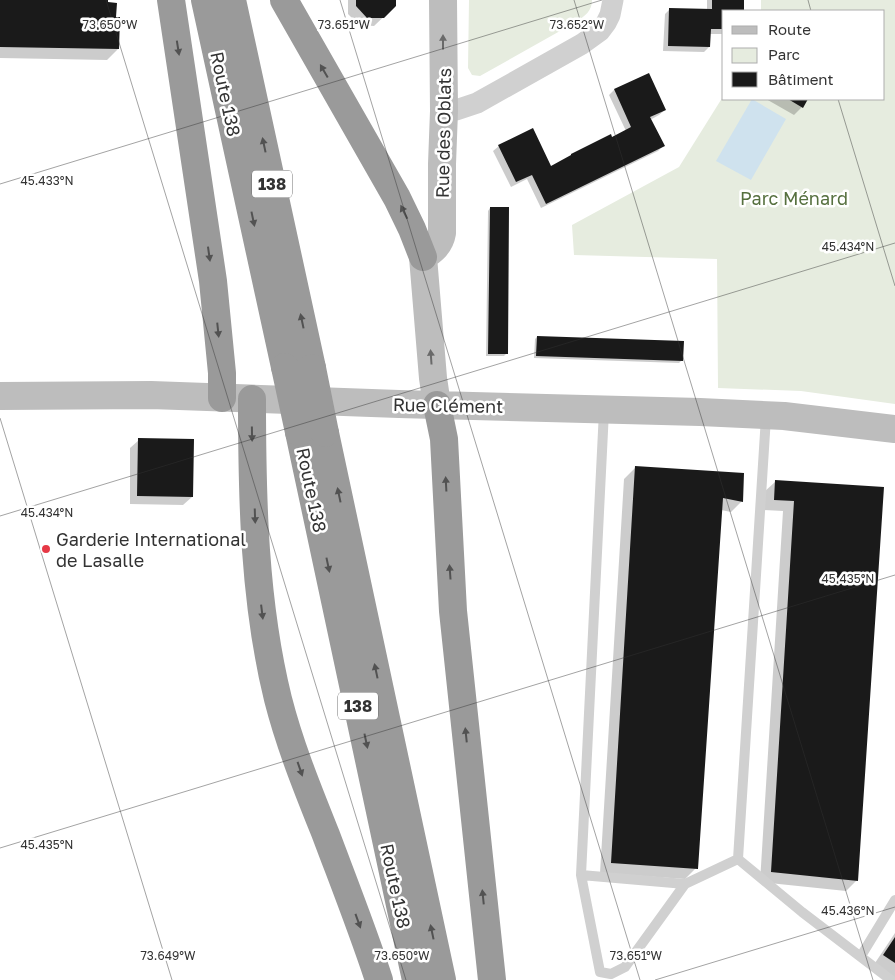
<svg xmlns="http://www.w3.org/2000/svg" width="895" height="980" viewBox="0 0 895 980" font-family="'Golos Text',sans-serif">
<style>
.green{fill:#e6ecdf}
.water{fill:#cfe2ee}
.shadow{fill:#0003}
.building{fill:#1a1a1a}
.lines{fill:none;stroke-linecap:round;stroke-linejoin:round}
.lane{stroke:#d0d0d0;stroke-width:10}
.street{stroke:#d0d0d0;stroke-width:21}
.secondary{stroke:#bdbdbd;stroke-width:28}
.highway{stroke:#9a9a9a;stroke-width:28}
.highway-bridge{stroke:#9a9a9a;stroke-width:28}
.oneway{fill:#6a6a6a}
.oneway2{fill:#525252}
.ticks{fill:none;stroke:#333;stroke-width:1;stroke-opacity:0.45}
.poi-dot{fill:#e63946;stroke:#fff;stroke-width:2}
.labels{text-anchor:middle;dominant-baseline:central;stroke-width:5;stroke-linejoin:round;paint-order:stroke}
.shield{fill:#fff;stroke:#707070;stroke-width:1}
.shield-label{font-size:16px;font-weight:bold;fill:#333}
.street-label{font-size:18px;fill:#333;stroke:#fff}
.park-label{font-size:18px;fill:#56703f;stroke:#fff}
.poi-label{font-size:18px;fill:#333;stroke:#fff;text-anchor:start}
.ticks-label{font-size:12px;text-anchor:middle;fill:#333;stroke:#fff;stroke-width:5;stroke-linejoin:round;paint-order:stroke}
</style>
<rect width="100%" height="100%" fill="#fff"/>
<path class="green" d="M469,0H592C592,11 585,16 576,22L480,76L472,75L468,68Z
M761,0H895V404L801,391L718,388L717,259L574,255L572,225L679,167L724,95V99H884V11H761Z"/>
<path class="water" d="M752,99L786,119L751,180L716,161Z"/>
<path class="shadow" d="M0,0H106L115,18L118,49L107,60L0,58Z
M348,0H395V6L374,26L359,25L348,14Z
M707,0H743L742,11H724V34H710L709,47L704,52L663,51L665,14L670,9L707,10Z
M648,74L665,110L659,115L650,120L663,146L658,151L541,208L527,179L511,187L493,151L499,146L550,167L626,131L609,95L614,90Z
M766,99H807L802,107L794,115Z
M490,208L506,354L504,356H486L488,211Z
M537,337L682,360L679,363L534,358L535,339Z
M139,440L192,497L183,505L130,504V448Z
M635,468L742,501L731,512L721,510L696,868L685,879L600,873L624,479Z
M775,482L883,488L857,880L846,891L760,882L783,511L764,510V492Z
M895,933V980L873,966Z"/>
<path class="building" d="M0,0H108V2L117,3L116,17H120L119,49L0,47Z
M356,0H396V6L384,18H367L356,6Z
M712,0H744V11H724V29H711L710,47L668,46L669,8L712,9Z
M649,73L666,110L650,117L665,146L546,204L532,175L516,182L498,145L533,128L551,166L571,155V154L611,134L612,137L631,127L614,89Z
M788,99H808L803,108Z
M490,207H509L508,354H488Z
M537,336L684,341L683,361L536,356Z
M138,438L194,439L193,497L137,496Z
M635,466L744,473L743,502L723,498L698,869L611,863Z
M775,480L884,487L858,881L771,872L794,501L774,500Z
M895,937V963L883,955Z"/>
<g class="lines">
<path class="lane" d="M604,411L581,875L685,884L738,859
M766,417L738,859L802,912L891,980
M581,875L600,972L611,974L625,967L685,884
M861,956L895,900"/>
<path class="street" d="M444,111L456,110L477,103L582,44L600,31L606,23L610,15L613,0"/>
<path class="secondary" d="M0,396L151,395L399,404L700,412L784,416L895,429
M437,405L433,378L423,257C433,250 440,245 442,233V164L444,111L443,0"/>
<path class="highway" d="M171,0L213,281L222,373V398
M205,0L285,367
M232,0L312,368
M284,0L397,198L412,229L423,257
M252,399C252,499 254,602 278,699C290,746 308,790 326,835C344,883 363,931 379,980
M437,405L444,439L453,611L492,980
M299,432L416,980
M325,433L442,980"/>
<path class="highway-bridge" d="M285,367L299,432
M312,368L325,433"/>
</g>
<defs><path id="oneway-solid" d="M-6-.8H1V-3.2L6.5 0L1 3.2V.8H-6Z" transform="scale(1.25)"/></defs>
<g class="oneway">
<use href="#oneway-solid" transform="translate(443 42) rotate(-90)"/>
<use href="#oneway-solid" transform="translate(431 357) rotate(-94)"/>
</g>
<g class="oneway2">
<use href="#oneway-solid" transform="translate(178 48) rotate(81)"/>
<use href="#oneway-solid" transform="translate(324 71) rotate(-120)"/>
<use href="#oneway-solid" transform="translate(264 145) rotate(-102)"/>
<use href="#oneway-solid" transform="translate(404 212) rotate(-116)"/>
<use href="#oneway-solid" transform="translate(253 219) rotate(78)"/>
<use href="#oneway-solid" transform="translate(209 254) rotate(82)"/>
<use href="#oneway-solid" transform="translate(302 321) rotate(-102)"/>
<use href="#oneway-solid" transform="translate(218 330) rotate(84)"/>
<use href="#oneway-solid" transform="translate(252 434) rotate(89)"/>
<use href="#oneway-solid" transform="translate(446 484) rotate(-93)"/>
<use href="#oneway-solid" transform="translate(339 495) rotate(-102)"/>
<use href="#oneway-solid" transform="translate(255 516) rotate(88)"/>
<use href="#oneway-solid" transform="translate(328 565) rotate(78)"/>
<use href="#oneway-solid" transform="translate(450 572) rotate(-94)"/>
<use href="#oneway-solid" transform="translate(262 612) rotate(83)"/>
<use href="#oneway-solid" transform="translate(376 671) rotate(-102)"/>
<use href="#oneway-solid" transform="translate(466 735) rotate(-96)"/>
<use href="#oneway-solid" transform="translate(366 741) rotate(78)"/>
<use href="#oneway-solid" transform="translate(300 769) rotate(71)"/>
<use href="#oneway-solid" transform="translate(483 897) rotate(-96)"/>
<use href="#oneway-solid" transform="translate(358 921) rotate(70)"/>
<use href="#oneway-solid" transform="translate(432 932) rotate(-102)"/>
</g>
<path class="ticks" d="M106,0L406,980M340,0L640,980M574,0L873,980M808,0L811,11M838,99L895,286M0,184L602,0M0,418L172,980M0,516L895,243M0,848L895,575M655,980L895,907"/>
<circle class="poi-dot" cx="46" cy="549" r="5"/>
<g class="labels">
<g class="shield">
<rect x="252" y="170.5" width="40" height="27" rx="4"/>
<rect x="338" y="692.5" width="40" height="27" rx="4"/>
</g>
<g class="shield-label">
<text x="272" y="184">138</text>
<text x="358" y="706">138</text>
</g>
<g class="street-label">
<text transform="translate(226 94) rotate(78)">Route 138</text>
<text transform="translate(443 133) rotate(-89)">Rue des Oblats</text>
<text transform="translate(448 405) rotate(1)">Rue Clément</text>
<text transform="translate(312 490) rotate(78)">Route 138</text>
<text transform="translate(396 886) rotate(78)">Route 138</text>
</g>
<g class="park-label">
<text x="794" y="198">Parc Ménard</text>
</g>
<g class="poi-label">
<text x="56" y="539">Garderie International<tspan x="56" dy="21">de Lasalle</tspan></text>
</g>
</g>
<g class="ticks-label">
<text x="110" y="29">73.650°W</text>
<text x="344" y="29">73.651°W</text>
<text x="577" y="29">73.652°W</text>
<text x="47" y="185">45.433°N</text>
<text x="848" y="251">45.434°N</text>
<text x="47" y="517">45.434°N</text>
<text x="848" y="583">45.435°N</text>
<text x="47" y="849">45.435°N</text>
<text x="848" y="915">45.436°N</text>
<text x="168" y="960">73.649°W</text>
<text x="402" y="960">73.650°W</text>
<text x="636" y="960">73.651°W</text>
</g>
<rect x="722" y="10" width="162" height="90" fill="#ffffff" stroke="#adadad"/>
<rect x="732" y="26" width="25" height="8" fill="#bdbdbd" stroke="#adadad"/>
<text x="768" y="35" font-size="15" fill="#333333">Route</text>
<rect x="732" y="48" width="25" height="15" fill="#e6ecdf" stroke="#adadad"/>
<text x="768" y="60" font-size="15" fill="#333333">Parc</text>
<rect x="732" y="72" width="25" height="15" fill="#1a1a1a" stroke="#adadad"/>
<text x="768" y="85" font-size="15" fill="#333333">Bâtiment</text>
</svg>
